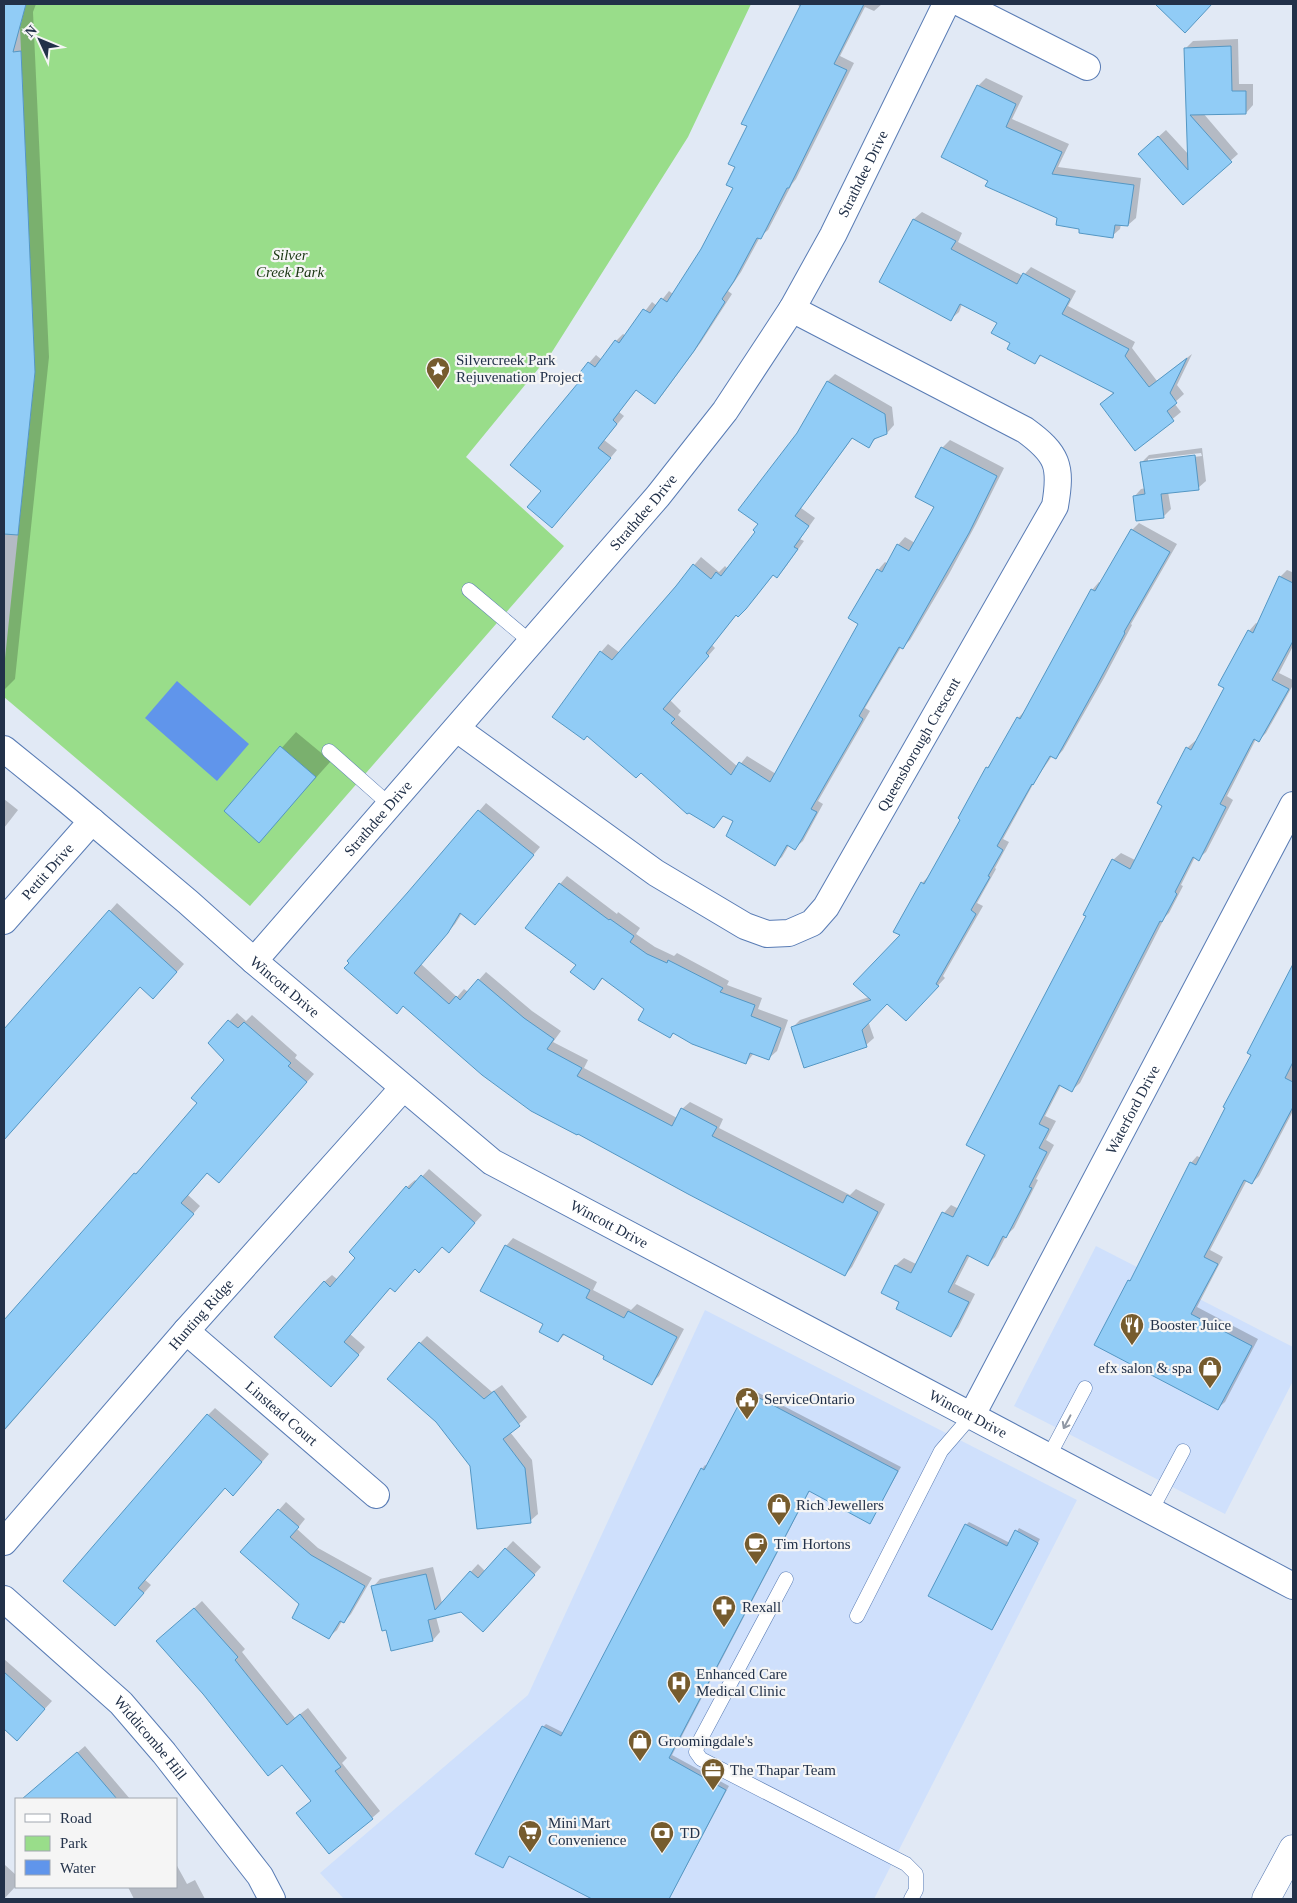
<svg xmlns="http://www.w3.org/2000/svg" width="1297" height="1903" viewBox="0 0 1297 1903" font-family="Georgia,serif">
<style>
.built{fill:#cfe0fc}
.green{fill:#99dd8a}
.water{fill:#6095eb}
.shadow{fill:#0003;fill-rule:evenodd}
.building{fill:#91ccf6;stroke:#5497c4}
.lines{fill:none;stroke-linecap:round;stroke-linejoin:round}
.lane-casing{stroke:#597cb5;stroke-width:15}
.street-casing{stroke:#597cb5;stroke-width:28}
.primary-casing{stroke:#597cb5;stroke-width:29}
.lane{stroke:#fff;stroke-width:14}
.street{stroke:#fff;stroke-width:26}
.primary{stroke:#fff;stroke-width:28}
.oneway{stroke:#9098a4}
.labels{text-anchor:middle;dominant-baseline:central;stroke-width:4.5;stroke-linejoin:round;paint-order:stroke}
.street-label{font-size:15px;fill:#223149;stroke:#f5f5f5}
.park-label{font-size:15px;font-style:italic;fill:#193512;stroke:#f5f5f5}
.poi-label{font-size:15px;fill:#223149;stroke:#f5f5f5;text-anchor:start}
</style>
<rect width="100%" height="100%" fill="#e1e9f5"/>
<path class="built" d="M1096,1246L1293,1347V1381L1225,1514L1014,1406Z
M705,1310L1077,1500L874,1899H344L320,1873L528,1695Z"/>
<path class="green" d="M26,4H751L688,137L552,352L466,457L564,546L250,906L4,697V668L35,372L20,27Z"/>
<path class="water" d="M177,681L249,744L217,781L145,718Z"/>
<path class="shadow" d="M4,4H36L33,12L49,357L15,679L4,690Z
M797,4H882L874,11L865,7L840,56L854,63L796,179L792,184L768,230L760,237L741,272L728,291L732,294L701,342L662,395L655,402L637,389L619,412L624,416L604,440L617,450L559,519L542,491L580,383L589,363L596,355L602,360L616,341L623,334L626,336L652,302L657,306L669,291L673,294L702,250L735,188L737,167L748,126L801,8Z
M1156,4H1211L1185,31Z
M1238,39L1239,84H1253V105L1246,113H1203L1238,154L1183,203L1147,147L1166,130L1189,155L1185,49L1193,41Z
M986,78L1023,96L1012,119L1069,144L1058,167L1141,178L1136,218L1128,225L1121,224L1120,229L1112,236L1081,228L989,180L978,86Z
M922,212L962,233L958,242L1023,276L1031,267L1076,291L1068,306L1135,342L1132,348L1157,381L1192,354L1177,385L1184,394L1174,403L1181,412L1136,449L1101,404L1114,392L1042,355L1034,362L1012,343L999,322L962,304L959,312L951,319L881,282L914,219Z
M835,374L892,407L894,425L887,433L878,436L869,446L853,437L801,508L815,518L800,539L804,541L784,569L777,577L774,574L753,600L738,616L737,614L712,645L715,648L670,700L681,711L678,715L738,767L747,756L776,774L860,624L878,570L885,562L888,564L898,545L905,537L915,543L935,506L917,497L942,448L950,440L1004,468L976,524L949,574L910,640L902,648L901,647L865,708L870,711L818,801L823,804L803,841L795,848L789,845L782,857L774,864L734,821L724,815L713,827L601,652L608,644L620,653L701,557L719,572L725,566L728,569L757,532L798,434L828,381Z
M1202,448L1206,481L1198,488L1168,492L1171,509L1163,517L1134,497L1141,489L1146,488L1142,462L1149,455ZM1201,453L1202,456L1148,462V459Z
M1139,523L1177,544L1131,624L1132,625L1104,678L1063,750L1056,758L1052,756L1036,779L1003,839L1009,842L995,868L996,869L977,903L983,906L943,976L945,978L906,1020L887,1002L868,1021L874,1038L866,1045L792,1028L800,1020L869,997L902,935L922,883L929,876L961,819L987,768L992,762L1018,718L1026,710L1092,590L1099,582L1101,583L1132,530Z
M1293,568V646L1279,673L1293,680V685L1266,733L1259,740L1256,739L1227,796L1233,800L1206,852L1198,859L1195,857L1181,885L1183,886L1169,913L1165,917L1080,1083L1072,1090L1061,1085L1045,1116L1056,1121L1046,1140L1054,1145L1036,1179L1038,1180L1014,1228L1006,1236L995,1257L987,1265L970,1255L955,1284L975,1294L958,1328L951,1335L901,1301L883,1292L896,1265L904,1258L916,1264L944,1213L951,1205L959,1209L987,1155L1088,915L1113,860L1121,853L1135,860L1164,805L1187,748L1195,741L1197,742L1225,688L1249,631L1256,623L1258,624L1280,577L1287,570L1292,572Z
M296,732L331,761L259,841L225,811Z
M4,799L18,810L4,828Z
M486,803L540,847L482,916L462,913L455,924L421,964L457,997L464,989L468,992L486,972L532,1011L561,1031L553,1042L588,1060L584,1068L677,1118L682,1109L690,1102L723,1119L719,1128L850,1195L856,1189L885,1204L852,1267L845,1275L403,1005L409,893Z
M567,876L617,914L618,912L640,928L636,934L655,947L674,956L677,953L729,981L727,985L762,998L758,1009L788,1020L777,1051L769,1058L754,1053L746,1063L674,1033L670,1036L646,1009L604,977L594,988L577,965L560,884Z
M117,903L184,964L161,990L140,986L4,1140V1031Z
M1293,965V1111L1259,1176L1252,1183L1247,1180L1210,1250L1223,1257L1197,1307L1258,1339L1225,1402L1218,1408L1129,1281L1134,1277L1191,1163L1197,1156L1201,1158L1252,1054L1248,1052Z
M237,1013L246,1021L252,1015L297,1055L295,1058L314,1074L226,1174L208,1172L188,1195L200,1206L4,1431V1322L135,1174L143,1166L144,1167L199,1103L226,1060L209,1043Z
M429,1169L482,1215L456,1244L442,1245L391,1287L350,1334L365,1347L339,1378L324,1282L332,1275L338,1280L357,1258L407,1187L415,1180L417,1182Z
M513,1238L597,1282L593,1290L631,1310L637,1304L684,1329L659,1376L651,1384L606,1356L565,1334L558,1341L544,1324L506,1246Z
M427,1336L492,1392L502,1385L527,1417L510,1432L532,1460L538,1514L530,1521L471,1466L420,1343Z
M751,1389L901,1467L870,1522L810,1490L672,1755L729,1786L669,1899H595L510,1855L502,1866L543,1727L546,1724L564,1733L702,1469L705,1465L707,1466Z
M215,1408L269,1454L241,1486L225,1487L144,1579L151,1585L123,1617L208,1415Z
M286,1502L305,1519L297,1529L318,1548L372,1578L351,1614L344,1622L342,1621L337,1630L329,1637L301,1604L242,1552Z
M969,1522L1010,1543L1019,1528L1040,1539L995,1625L992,1628L966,1525Z
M513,1541L541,1567L491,1623L462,1611L436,1617L440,1632L433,1640L387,1628L373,1587L380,1579L433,1567L442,1603L478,1564L485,1571Z
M202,1601L245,1649L242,1652L295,1718L308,1708L347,1758L342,1763L380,1811L372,1818L312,1800L283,1763L166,1634Z
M4,1659L52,1701L17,1739L4,1728Z
M85,1746L130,1799H38L32,1792Z
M176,1864L187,1884L195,1880L205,1899H134L128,1887H176Z
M5,1865L16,1875V1886L4,1899Z"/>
<path class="building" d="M4,4H26L13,52L21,51L35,372L18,535L4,534Z
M801,4H864L834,64L847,70L789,188H787L761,239L757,238L734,281L722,299L725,302L694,351L655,404L636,390L613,420L617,424L598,448L611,458L552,528L527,507L541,491L510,465L578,383L574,380L588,362L595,367L615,340L619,343L643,309L650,313L661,298L667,302L701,249L733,188L726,185L735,167L728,164L747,126L741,124Z
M1155,4H1212L1185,33Z
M1231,46L1232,91H1246V114L1190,115L1232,162L1183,205L1138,154L1158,136L1188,170L1184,48Z
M977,85L1016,104L1006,127L1062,152L1052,174L1134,185L1128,226L1115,225L1113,238L1079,233V229L1056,225L1057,218L985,186L988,181L941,157Z
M913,219L956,241L951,249L1017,284L1023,273L1070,299L1062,314L1129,349L1125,356L1149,387L1187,358L1170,393L1177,403L1167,411L1174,421L1135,451L1100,404L1114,393L1040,355L1035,364L1007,349L1010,343L991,333L997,323L960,304L951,321L879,282Z
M827,381L885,414L887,434L874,439L869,448L852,438L795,516L809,526L794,547L798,549L777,578L773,575L746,609L738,617L736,615L706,653L709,656L663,709L675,719L671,723L731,775L739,762L770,782L858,624L848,618L877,569L882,572L897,544L909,551L934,507L915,497L941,447L997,476L969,533L941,582L903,649L899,647L859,716L863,719L811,809L817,812L802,839L795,850L787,845L775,866L726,836L733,821L723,816L714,828L689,813L687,814L641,773L636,778L587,736L584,740L552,717L600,651L612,660L676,586L693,564L711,579L716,572L721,576L755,532L753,530L758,524L738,510L797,433Z
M1195,455L1199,490L1161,494L1164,518L1136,521L1133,496L1145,494L1140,462Z
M1131,529L1170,552L1124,632L1125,633L1096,687L1056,759L1050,756L1033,785L1032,784L997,846L1003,850L988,876L990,877L971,910L976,914L936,984L939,986L906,1021L887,1004L862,1030L867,1047L804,1068L791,1027L871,1000L853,984L900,935L893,932L921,882L924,884L960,820L958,818L986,767L988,768L1017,717L1020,719L1091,589L1095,591Z
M1279,576L1293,583V641L1272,680L1289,689L1259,742L1254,739L1220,804L1226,807L1199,861L1193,857L1175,892L1177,894L1162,922L1160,921L1072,1092L1059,1085L1039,1124L1049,1129L1039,1148L1047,1152L1029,1187L1032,1188L1006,1238L1003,1236L988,1266L967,1255L948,1292L969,1302L951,1337L896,1309L899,1302L881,1293L895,1265L911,1273L942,1212L953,1217L985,1155L966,1145L1086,916L1083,915L1112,859L1130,869L1162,806L1157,803L1186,747L1191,750L1224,688L1218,685L1248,630L1253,633Z
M280,746L316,777L259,843L224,811Z
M478,810L534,855L475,925L460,913L448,933L414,973L449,1004L456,996L460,1000L478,979L524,1018L554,1039L547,1049L582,1068L577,1076L672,1126L681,1108L717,1127L712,1136L843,1203L847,1195L878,1212L845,1276L688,1194L578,1134L577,1135L531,1111L482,1075L403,1006L397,1014L344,968L349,963L347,961L408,892Z
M559,883L609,920L610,919L634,936L630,942L647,954L667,963L668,960L723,988L720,992L755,1005L751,1016L781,1028L769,1060L750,1053L746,1064L692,1044L673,1033L670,1038L638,1020L644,1009L602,978L594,990L570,972L576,965L525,928Z
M109,910L177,972L153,999L140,987L4,1140V1029Z
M1293,964V1062L1285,1078L1293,1082V1107L1252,1184L1244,1180L1204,1257L1218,1264L1191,1314L1252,1346L1218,1410L1094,1345L1128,1280L1130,1281L1190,1162L1196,1165L1225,1108L1223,1107L1251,1055L1247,1053Z
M228,1020L238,1028L244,1022L291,1063L288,1066L307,1082L219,1183L207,1173L181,1203L194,1214L4,1430V1320L134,1173L136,1174L197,1103L191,1098L224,1060L208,1043Z
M421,1175L475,1223L449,1253L442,1247L419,1273L415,1269L395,1292L390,1288L344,1342L359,1355L331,1387L274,1337L324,1281L330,1287L355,1258L349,1252L406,1186L409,1189Z
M505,1245L590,1290L586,1298L624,1318L628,1311L677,1337L652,1385L603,1359L604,1356L563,1334L558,1342L539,1332L543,1324L480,1291Z
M419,1342L484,1399L494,1391L520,1426L503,1439L525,1468L531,1523L477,1529L470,1466L436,1422L387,1379Z
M746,1391L898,1471L870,1524L809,1491L669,1758L726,1790L669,1899H592L509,1856L503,1868L475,1854L542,1726L561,1736L701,1468L704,1470Z
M207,1414L262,1462L233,1496L225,1488L138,1588L144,1593L115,1626L63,1581Z
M278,1509L299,1527L290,1537L311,1555L365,1586L344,1623L340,1621L329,1639L292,1618L299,1604L240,1552Z
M965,1524L1007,1546L1015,1530L1038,1543L992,1630L928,1596Z
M505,1548L535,1575L483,1632L461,1612L428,1620L433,1641L391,1651L386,1630L382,1631L371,1586L426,1574L435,1610L470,1571L478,1578Z
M194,1608L238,1657L235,1660L287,1725L300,1714L341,1767L335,1771L373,1819L329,1854L296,1813L311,1801L282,1765L268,1776L203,1694L156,1641Z
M4,1672L45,1709L17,1741L4,1729Z
M77,1752L117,1799H22Z"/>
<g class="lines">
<g class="lane-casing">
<path id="lane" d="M469,590L532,643
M329,751L390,805
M1049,1456L1085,1388
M1151,1511L1183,1451
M786,1579L698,1744L696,1752L701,1759L906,1864L916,1874V1890L911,1899
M857,1616L941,1451L972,1415"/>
</g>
<g class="street-casing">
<g id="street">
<path d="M962,4L1087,67"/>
<path id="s1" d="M457,729L656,873L745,926L767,934L789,933L812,923L826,907L1055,506C1062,466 1058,454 1025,430L792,309"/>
<path id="s2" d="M4,749L67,800L188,902L254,961L492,1162L1293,1586"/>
<path id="s3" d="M4,921L92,821"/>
<path id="s4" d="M254,961L658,496L725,411L792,309L833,235L946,4"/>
<path id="s5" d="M186,1331L376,1495"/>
<path id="s6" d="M972,1415L1293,805"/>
<path id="s7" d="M4,1542L186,1331L403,1088"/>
<path id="s8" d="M4,1599L121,1703L164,1753L260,1876L272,1899"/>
</g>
</g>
<g class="primary-casing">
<path id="primary" d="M1266,1899L1293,1849"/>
</g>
<use href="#lane" class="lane"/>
<use href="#street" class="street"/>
<use href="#primary" class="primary"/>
</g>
<defs><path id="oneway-shaft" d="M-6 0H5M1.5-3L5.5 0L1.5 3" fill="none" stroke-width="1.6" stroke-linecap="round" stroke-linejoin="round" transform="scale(1.25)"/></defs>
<use class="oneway" href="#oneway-shaft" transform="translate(1067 1422) rotate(118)"/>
<defs>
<g id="sight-pin" transform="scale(1.25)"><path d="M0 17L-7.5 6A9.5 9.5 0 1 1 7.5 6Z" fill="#765c2e" stroke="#f5f5f5"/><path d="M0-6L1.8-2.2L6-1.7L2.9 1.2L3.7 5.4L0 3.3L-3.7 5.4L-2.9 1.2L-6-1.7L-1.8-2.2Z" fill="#fff"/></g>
<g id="restaurant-pin" transform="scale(1.25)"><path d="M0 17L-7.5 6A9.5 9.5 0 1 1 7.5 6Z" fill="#765c2e" stroke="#f5f5f5"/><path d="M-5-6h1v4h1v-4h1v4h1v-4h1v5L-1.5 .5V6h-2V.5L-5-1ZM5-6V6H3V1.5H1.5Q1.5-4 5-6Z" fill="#fff"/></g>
<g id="shop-pin" transform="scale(1.25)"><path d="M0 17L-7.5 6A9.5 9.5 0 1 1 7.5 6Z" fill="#765c2e" stroke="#f5f5f5"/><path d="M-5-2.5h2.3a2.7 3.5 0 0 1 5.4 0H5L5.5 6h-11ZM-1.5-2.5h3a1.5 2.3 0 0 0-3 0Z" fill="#fff"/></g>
<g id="civic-pin" transform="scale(1.25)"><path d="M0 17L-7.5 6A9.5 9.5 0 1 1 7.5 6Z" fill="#765c2e" stroke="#f5f5f5"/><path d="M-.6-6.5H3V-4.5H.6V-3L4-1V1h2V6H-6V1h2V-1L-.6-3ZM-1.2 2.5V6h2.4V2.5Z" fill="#fff"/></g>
<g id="cafe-pin" transform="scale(1.25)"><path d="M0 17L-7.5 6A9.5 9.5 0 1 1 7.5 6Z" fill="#765c2e" stroke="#f5f5f5"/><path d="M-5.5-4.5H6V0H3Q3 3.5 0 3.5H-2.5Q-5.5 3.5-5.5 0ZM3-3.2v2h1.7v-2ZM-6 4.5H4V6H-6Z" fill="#fff"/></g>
<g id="pharmacy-pin" transform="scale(1.25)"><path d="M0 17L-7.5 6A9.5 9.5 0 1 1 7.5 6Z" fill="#765c2e" stroke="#f5f5f5"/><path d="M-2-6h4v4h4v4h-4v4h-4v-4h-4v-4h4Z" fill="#fff"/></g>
<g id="hospital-pin" transform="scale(1.25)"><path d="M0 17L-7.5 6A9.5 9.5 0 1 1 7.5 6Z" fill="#765c2e" stroke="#f5f5f5"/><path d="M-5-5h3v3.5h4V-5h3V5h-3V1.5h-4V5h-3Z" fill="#fff"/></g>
<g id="office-pin" transform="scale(1.25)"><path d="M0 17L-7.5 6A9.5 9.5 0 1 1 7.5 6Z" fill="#765c2e" stroke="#f5f5f5"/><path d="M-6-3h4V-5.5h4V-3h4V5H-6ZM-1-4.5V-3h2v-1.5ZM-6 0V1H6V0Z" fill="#fff"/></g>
<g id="supermarket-pin" transform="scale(1.25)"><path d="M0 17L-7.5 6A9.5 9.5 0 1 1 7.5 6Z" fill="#765c2e" stroke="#f5f5f5"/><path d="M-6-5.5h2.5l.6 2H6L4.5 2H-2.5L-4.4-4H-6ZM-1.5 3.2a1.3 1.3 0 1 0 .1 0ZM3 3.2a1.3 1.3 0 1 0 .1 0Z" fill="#fff"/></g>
<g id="bank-pin" transform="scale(1.25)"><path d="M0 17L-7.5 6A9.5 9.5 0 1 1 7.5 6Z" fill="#765c2e" stroke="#f5f5f5"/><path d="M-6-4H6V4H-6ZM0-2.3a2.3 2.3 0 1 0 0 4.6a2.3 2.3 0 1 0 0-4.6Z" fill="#fff"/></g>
</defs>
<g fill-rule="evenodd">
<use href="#sight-pin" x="438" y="369"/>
<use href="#restaurant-pin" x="1132" y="1325"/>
<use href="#shop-pin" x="1210" y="1368"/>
<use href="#civic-pin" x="747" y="1399"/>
<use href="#shop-pin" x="779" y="1505"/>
<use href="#cafe-pin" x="756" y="1544"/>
<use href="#pharmacy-pin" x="724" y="1607"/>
<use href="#hospital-pin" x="679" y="1683"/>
<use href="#shop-pin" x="640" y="1741"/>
<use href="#office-pin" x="713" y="1770"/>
<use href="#supermarket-pin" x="530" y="1832"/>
<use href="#bank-pin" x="662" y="1833"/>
</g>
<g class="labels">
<g class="street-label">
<text stroke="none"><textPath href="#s4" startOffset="999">Strathdee Drive</textPath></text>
<text stroke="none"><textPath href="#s4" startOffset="594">Strathdee Drive</textPath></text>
<text stroke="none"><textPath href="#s1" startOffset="628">Queensborough Crescent</textPath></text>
<text stroke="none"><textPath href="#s4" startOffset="189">Strathdee Drive</textPath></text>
<text stroke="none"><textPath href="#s3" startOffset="66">Pettit Drive</textPath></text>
<text stroke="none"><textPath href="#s2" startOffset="368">Wincott Drive</textPath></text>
<text stroke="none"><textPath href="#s6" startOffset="345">Waterford Drive</textPath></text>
<text stroke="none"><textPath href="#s2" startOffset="772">Wincott Drive</textPath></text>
<text stroke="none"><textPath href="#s7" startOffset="301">Hunting Ridge</textPath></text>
<text stroke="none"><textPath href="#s5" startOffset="126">Linstead Court</textPath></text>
<text stroke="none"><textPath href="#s2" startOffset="1178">Wincott Drive</textPath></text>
<text stroke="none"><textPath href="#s8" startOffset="202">Widdicombe Hill</textPath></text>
</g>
<g class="park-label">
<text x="290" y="255">Silver<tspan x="290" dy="17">Creek Park</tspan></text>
</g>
<g class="poi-label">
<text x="456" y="360">Silvercreek Park<tspan x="456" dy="17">Rejuvenation Project</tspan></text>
<text x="1150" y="1325">Booster Juice</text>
<text x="1192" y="1368" text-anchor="end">efx salon &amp; spa</text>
<text x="764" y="1399">ServiceOntario</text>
<text x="796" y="1505">Rich Jewellers</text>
<text x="774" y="1544">Tim Hortons</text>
<text x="742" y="1607">Rexall</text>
<text x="696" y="1674">Enhanced Care<tspan x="696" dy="17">Medical Clinic</tspan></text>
<text x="658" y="1741">Groomingdale's</text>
<text x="730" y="1770">The Thapar Team</text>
<text x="548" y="1823">Mini Mart<tspan x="548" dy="17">Convenience</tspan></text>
<text x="680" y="1833">TD</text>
</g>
</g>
<rect width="1297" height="1903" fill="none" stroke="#223149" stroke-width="10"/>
<rect x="15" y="1798" width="162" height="90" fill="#f5f5f5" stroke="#a1a7b0"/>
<rect x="25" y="1814" width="25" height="8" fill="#ffffff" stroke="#a1a7b0"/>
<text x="60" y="1823" font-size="15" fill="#223149">Road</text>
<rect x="25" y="1836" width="25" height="15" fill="#99dd8a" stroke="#a1a7b0"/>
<text x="60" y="1848" font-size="15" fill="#223149">Park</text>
<rect x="25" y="1860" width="25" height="15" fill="#6095eb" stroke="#a1a7b0"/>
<text x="60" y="1873" font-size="15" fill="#223149">Water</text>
<g transform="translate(40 40) rotate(314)" stroke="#f5f5f5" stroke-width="4" paint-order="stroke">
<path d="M0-4L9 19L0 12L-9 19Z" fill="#223149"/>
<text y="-8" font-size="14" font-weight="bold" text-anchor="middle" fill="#223149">N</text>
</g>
</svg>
